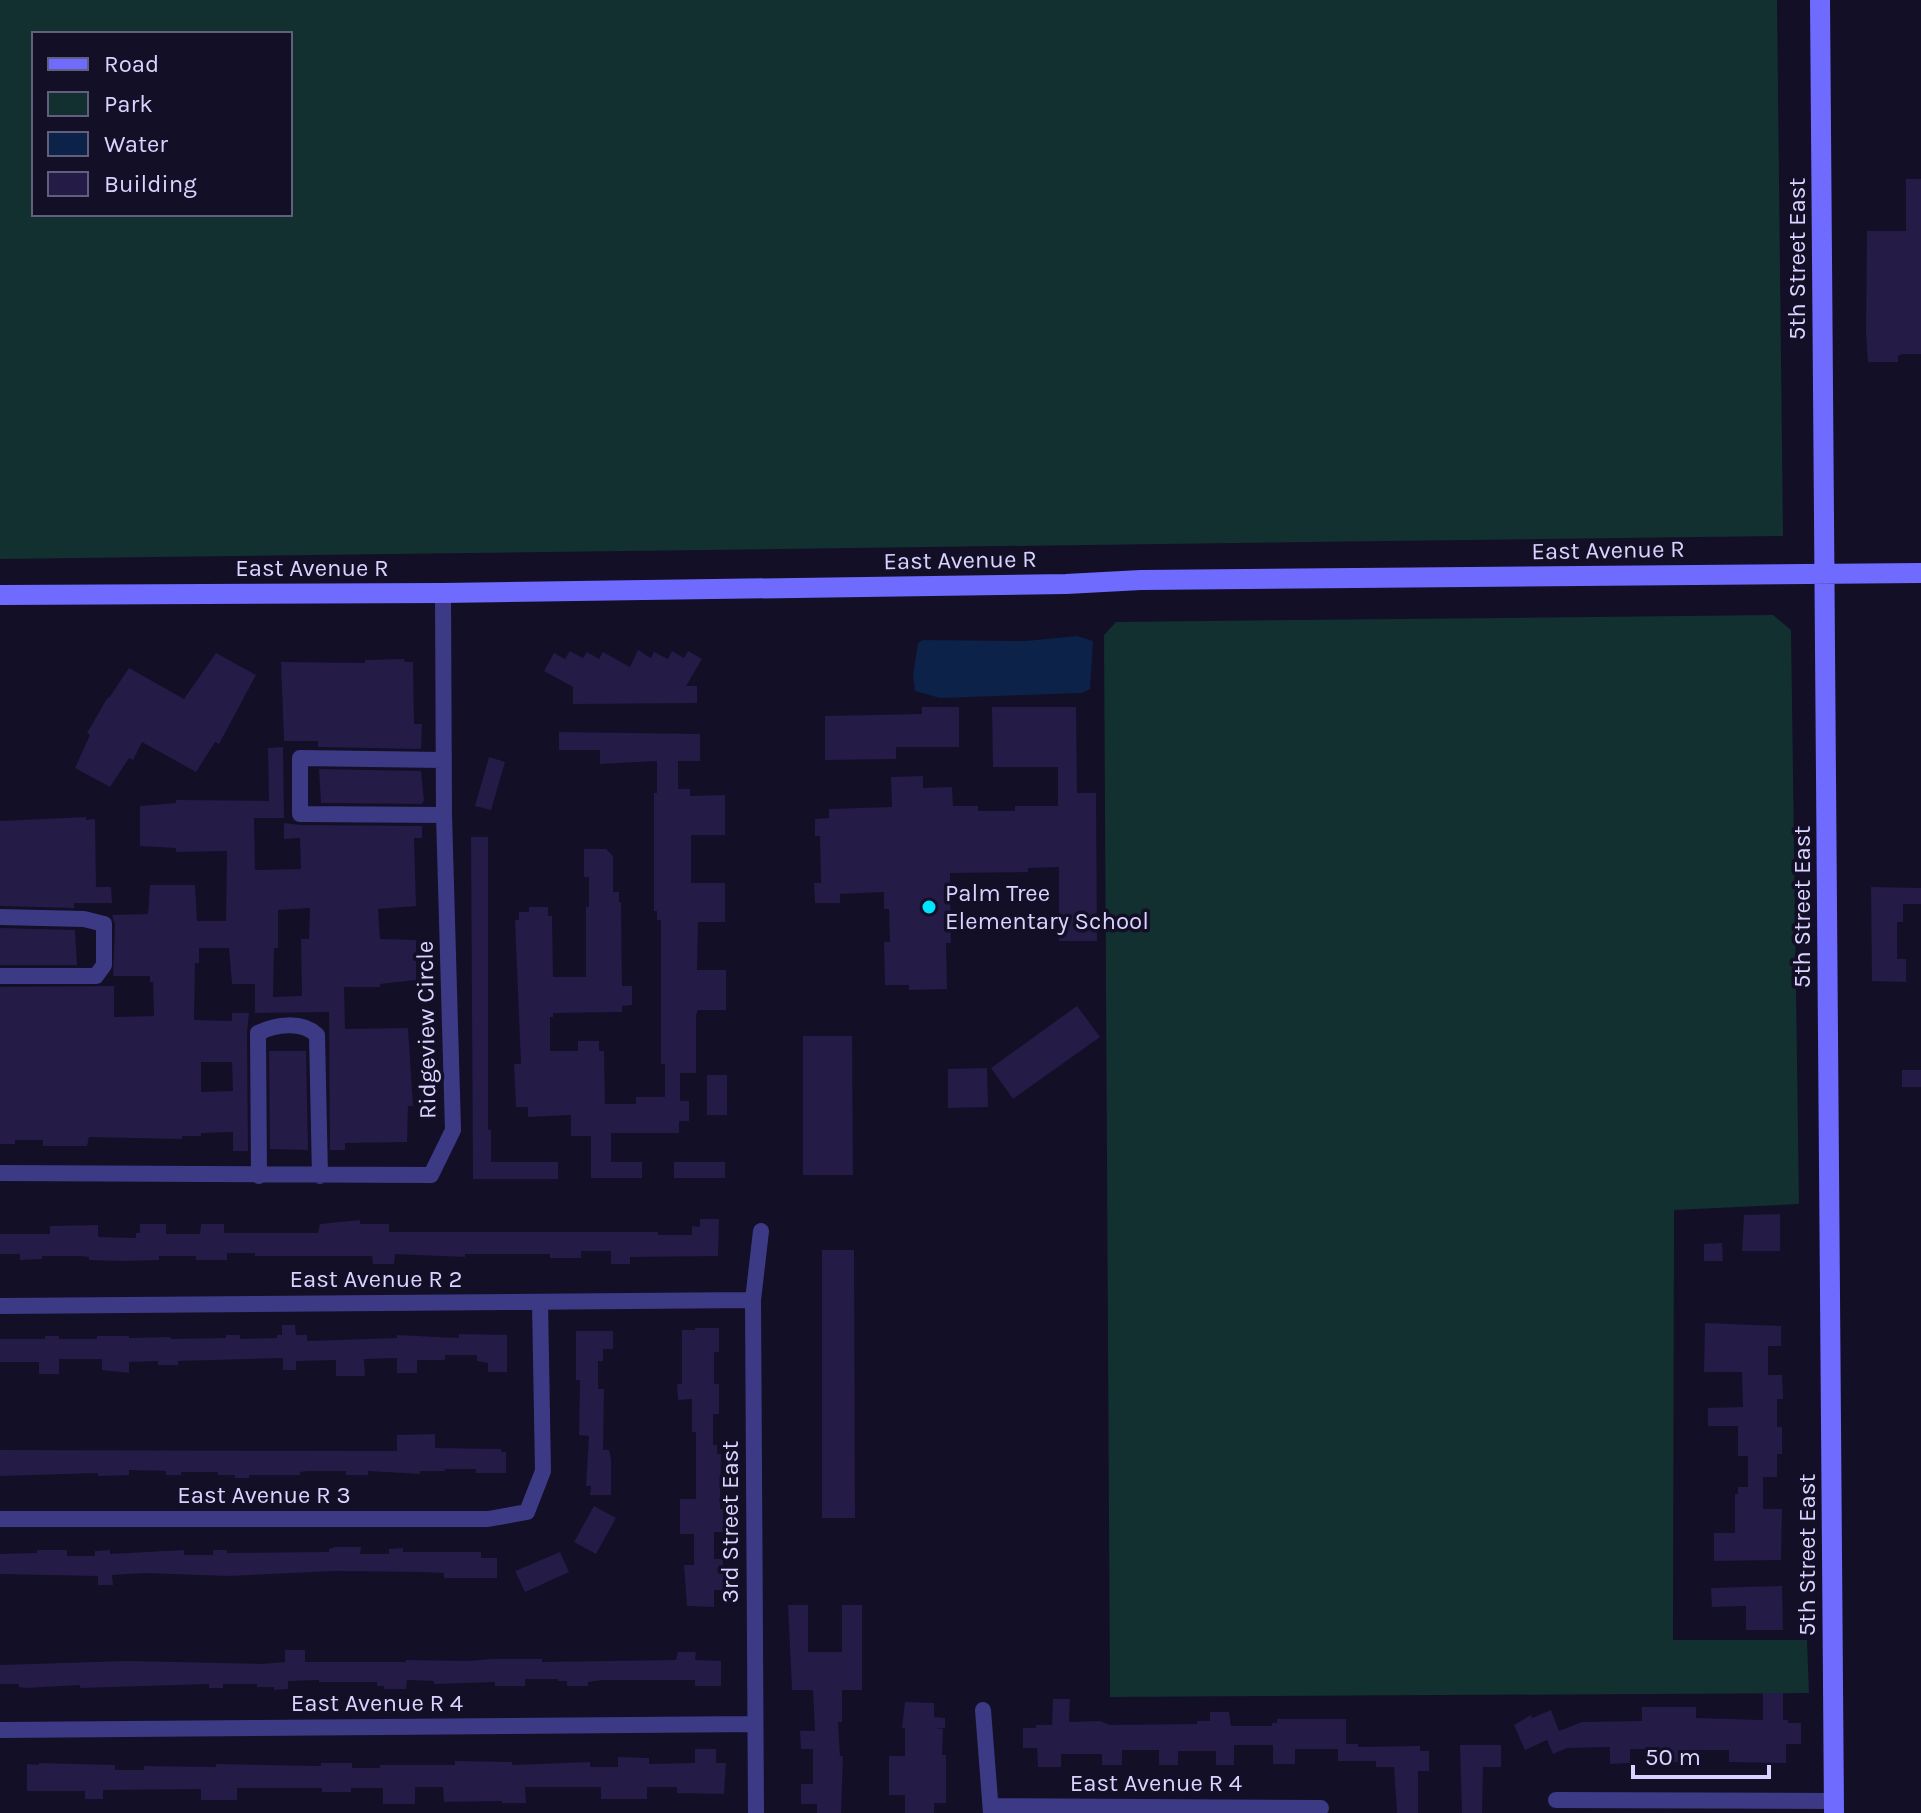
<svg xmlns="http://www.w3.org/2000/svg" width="1921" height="1813" viewBox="0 0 1921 1813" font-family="Karla,sans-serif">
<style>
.green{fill:#12302f;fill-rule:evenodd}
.water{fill:#0c2248}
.building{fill:#241b47;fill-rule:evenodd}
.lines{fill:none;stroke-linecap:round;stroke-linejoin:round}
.street{stroke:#3d3a85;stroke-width:16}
.secondary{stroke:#6f6bff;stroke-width:20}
.poi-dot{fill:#00e5ff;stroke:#130f26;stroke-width:3}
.labels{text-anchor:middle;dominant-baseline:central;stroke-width:7;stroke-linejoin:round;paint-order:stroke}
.street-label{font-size:24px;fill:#d9d4ff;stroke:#130f26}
.poi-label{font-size:24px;fill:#d9d4ff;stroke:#130f26;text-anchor:start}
</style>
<rect width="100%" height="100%" fill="#130f26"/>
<path class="green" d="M0,0H1777L1783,536L0,559ZM290,34V214H34V34Z
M1773,615L1791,630L1799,1204L1674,1210L1673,1640H1807L1809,1693L1110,1697L1104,635L1116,622Z"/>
<path class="water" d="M1077,636L1093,641L1090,689L1082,693L940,698L915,691L913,675L918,643L923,640L1026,641Z"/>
<path class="building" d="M1906,179H1921V354H1902L1898,356V362H1868L1866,333L1867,231H1906Z
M638,650L651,658L654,652L668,659L672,651L684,658L688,651L702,659L686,686H697V703L573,704V687L544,671L554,653L565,659L570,651L583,658L587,652L599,659L603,652L630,667Z
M216,653L256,675L219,744L215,742L196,772L142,742L133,760L129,758L110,787L75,768L90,735L87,733L108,697L109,698L129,668L184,699Z
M404,659L405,662H413L414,724H422L421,749L318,747V741H284L281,662L365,663V660Z
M922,707H959V747H896V759L825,760V716L922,714Z
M992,707H1076L1077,793H1096L1097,941H1059V867L1028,868V872L950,873L951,943H946L947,989L909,990V985H885L884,942H890L889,909H884V892L840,894V903H815L814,883H821L820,836H815V819L829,818V809L892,807L891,777L923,776V788L952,787L953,806H978V811H1015V806H1058V767H993Z
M559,732L700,734V761H678V789H690V796L725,795V835H691V883H725V922H698L697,970H726V1010H698L696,1015V1073H680V1101H689V1121H679V1133H611V1162H642V1178H591V1136H571V1115L528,1117V1107H516L514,1064H521L515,920H519V912H529V907H548V916H552L553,977H586V907H589V877H584V849H606L613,856V892H619V902H621L622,986H632V1005L622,1006V1012L553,1013V1017H550V1051H578V1041H599V1051H604L605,1104H636V1097H665V1064H661V920H657V911H654V793H657V761L600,764V750H559Z
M283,747L284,818H254L255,870L301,869L300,838L284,839V823L300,825L422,826V838H414L416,906L378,909L380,939L416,940V980L380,984V987H344L345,1029L408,1028L413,1106H408L407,1142L345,1143V1150H330L329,1012L255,1013V984H232L229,948H199V963H195L194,1020L232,1021V1013H249L247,1033L248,1151H233V1132L201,1133V1136H182V1139L89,1137L87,1146H43V1140H15V1144H0V987L114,986V1017L154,1016L153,982H150V976H113L115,924L112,915L148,914L150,885H195L197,921H226L227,851L176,852V848L140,846V806L176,803V800L269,801L268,748ZM310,908L309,939H301L302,996L273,997L274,948H278V910ZM201,1062H232L233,1091L201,1092Z
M489,757L505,762L491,810L475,806Z
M319,769L421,771L424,800L422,804L321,803Z
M86,817V820L95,819L96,887H111L112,903H74V908L0,906V821Z
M471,837H488V1130H491V1162H558V1179H473Z
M1871,887L1921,888V904H1903V922H1897V959H1906V982L1872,981Z
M0,928L75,930L77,965H0Z
M1077,1006L1100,1037L1013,1099L991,1068Z
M803,1036H852L853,1175H803Z
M269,1051H306L308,1150L270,1149Z
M987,1068L988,1107L948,1108V1069Z
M1902,1070H1921V1087H1902Z
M707,1075H727V1115H707Z
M674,1162H725V1178H674Z
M1780,1214V1251H1742L1744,1215Z
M700,1219H719L718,1256L630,1257V1264H611V1251H581V1258H550V1254H465V1257L395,1254L394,1264H373L372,1256H255V1253H227V1260H196V1256H159V1260L123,1261L89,1260V1257L80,1256H42V1259L20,1260V1254H0V1234H50V1226L98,1225V1237L136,1238V1233H140V1224H166V1234H200L201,1224H224V1233H318L320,1224L360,1220V1224H389V1232H658V1235H692V1226L700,1227Z
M1722,1243L1723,1261H1704V1244Z
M822,1250H854L855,1518H822Z
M1705,1323L1781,1326V1346H1768V1375H1782L1783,1399H1777V1427H1782V1454H1777V1477H1763V1509H1782L1781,1560L1714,1561V1533H1735V1494H1738V1487H1748V1456H1738V1426H1708V1408L1743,1407L1742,1372H1704Z
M282,1325H295L296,1335H307V1341L397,1338V1335L459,1338V1334L507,1335V1372H488V1363L477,1361V1355H445V1360H417V1373H397V1358L364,1359L365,1376H336V1360L296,1361V1370H283V1358L178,1361V1365H158V1361L129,1362V1373L102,1370V1359H59V1374H39V1362H0V1339H45V1336H59V1339H97V1336H129V1338L171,1337V1339L226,1338V1335H240V1339L277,1338V1335H282Z
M695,1328H719V1352H714V1384H719V1414H713V1445H717V1454H721L720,1509H723V1532H714V1559H723V1590H714V1607L687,1606L684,1565H694V1534H680V1499H696V1432H692V1399L678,1400L677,1384H682V1330H695Z
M576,1331H613V1349H603V1361H598V1389H604L603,1450H609L611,1459V1495H590L591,1486H586L589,1436L579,1435L580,1380H576Z
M435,1434V1448L501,1449V1452H506V1473H476V1469H445V1471H420V1474L368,1471V1475H346V1471H308L300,1472V1475H249V1478H235V1475H218V1472H181V1475H166V1471L129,1470V1475L98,1476V1473L0,1476V1450L397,1451V1435Z
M594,1506L616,1518L596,1554L574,1542Z
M336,1547H361L360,1554H389V1549L403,1548V1552H481V1558H497V1578H444V1573L422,1572L334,1571L228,1576L145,1573L112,1575L113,1585H98V1576L0,1574V1554L37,1553V1550H67V1556H95V1551L110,1550V1554L184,1550V1555H213V1550H227V1553L329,1552V1549Z
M560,1552L569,1572L525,1592L515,1571Z
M1782,1586L1783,1630H1746V1606L1712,1607L1711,1588Z
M788,1605H808V1652H842V1605H862V1690H842V1722H838L840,1756H843L841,1813H817V1804H801V1784H813V1749H801L800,1731H815L813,1690H792Z
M285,1650H305V1662H406V1660L469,1661L491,1659H542V1662L676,1660L678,1652H696L695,1660L721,1661V1686H695V1680H602L588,1682V1686H567V1681H558V1679H525V1686H495V1682L434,1684V1681L407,1680L406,1689H384V1686H377V1682H319V1680L288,1681V1689L274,1690V1687H257V1684H223V1688H209V1684L80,1688V1685L26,1688L19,1687V1684H0V1665L128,1661L262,1664L285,1662Z
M1763,1693H1783V1720H1788V1723H1801V1744H1786V1763L1729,1762V1750H1687L1688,1762H1669V1749H1630V1763L1610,1764V1747L1567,1748L1553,1754L1547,1740L1525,1750L1514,1725L1531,1715L1532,1718L1551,1710L1559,1731L1582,1722L1642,1721V1707H1696V1718L1763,1720Z
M1053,1699H1070L1069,1722L1100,1721L1110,1725L1197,1724V1721H1210V1712H1229L1231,1726H1272V1723H1277V1719H1346V1744H1358V1747L1420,1746V1751H1429V1771H1418V1813H1397L1394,1767H1376V1761H1338V1749H1295V1764H1273V1745H1234V1765H1216V1751H1178V1765H1159V1750H1122V1765H1102V1754H1061V1767H1038L1037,1748H1023V1728H1036V1725H1052Z
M905,1702L934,1703V1717L945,1718V1728L934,1729H943L942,1755H946V1803H934V1813H905V1795H889V1756H905V1728H902Z
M1460,1745H1501V1767H1483L1482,1813H1462Z
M695,1749H716V1763H726L724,1794L677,1793V1787H647V1799H601V1787H525L526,1803H502V1801L444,1802L443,1787H415V1804H383V1788H351V1792H322V1788H237V1800H201V1789L103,1790V1799H85V1791H27V1764L39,1765V1763L115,1765V1770H144V1766L216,1767V1764L321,1766V1763H352V1768H380V1765H455V1761L512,1762V1765L590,1762V1767H618V1757L649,1758V1764L695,1763Z"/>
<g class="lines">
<path class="street" d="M444,760L300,758V814L444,815
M0,917L84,919L104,924V965L96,976H0
M0,1173L431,1175L453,1130L444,815L443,593
M259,1176L258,1033C276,1024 302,1021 317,1035L320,1176
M0,1306L753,1300
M0,1519H488L527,1512L543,1471L540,1302
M983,1710L991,1813
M0,1730L755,1724
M1556,1800L1834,1801
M991,1806L1321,1808
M756,1813L753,1300L761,1231"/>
<path class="secondary" d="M1820,0L1834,1813
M0,595L443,593L1066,584L1141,580L1921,573"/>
</g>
<circle class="poi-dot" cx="929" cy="907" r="8"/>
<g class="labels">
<g class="street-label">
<text transform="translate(1797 259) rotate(-90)">5th Street East</text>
<text transform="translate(1608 550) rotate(-1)">East Avenue R</text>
<text transform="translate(960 560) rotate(-1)">East Avenue R</text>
<text x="312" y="568">East Avenue R</text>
<text transform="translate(1802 907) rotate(-90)">5th Street East</text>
<text transform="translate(426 1030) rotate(-91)">Ridgeview Circle</text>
<text x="376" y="1279">East Avenue R 2</text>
<text x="264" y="1495">East Avenue R 3</text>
<text transform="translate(730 1522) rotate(-90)">3rd Street East</text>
<text transform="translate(1807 1555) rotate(-90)">5th Street East</text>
<text x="377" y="1703">East Avenue R 4</text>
<text x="1156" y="1783">East Avenue R 4</text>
</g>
<g class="poi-label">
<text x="945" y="893">Palm Tree<tspan x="945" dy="28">Elementary School</tspan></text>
</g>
</g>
<rect x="32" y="32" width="260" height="184" fill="#130f26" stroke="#625e7d" stroke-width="2"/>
<rect x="48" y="58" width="40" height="12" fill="#6f6bff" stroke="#625e7d" stroke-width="2"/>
<text x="104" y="72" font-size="24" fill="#d9d4ff">Road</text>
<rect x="48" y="92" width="40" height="24" fill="#12302f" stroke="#625e7d" stroke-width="2"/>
<text x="104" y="112" font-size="24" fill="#d9d4ff">Park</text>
<rect x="48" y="132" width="40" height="24" fill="#0c2248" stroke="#625e7d" stroke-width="2"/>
<text x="104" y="152" font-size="24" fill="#d9d4ff">Water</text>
<rect x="48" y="172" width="40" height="24" fill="#241b47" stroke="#625e7d" stroke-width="2"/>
<text x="104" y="192" font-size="24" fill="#d9d4ff">Building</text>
<path d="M1633 1765v12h136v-12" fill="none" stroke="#d9d4ff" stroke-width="4"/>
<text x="1645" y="1765" font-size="24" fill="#d9d4ff" stroke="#130f26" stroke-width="6" paint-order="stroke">50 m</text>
</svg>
